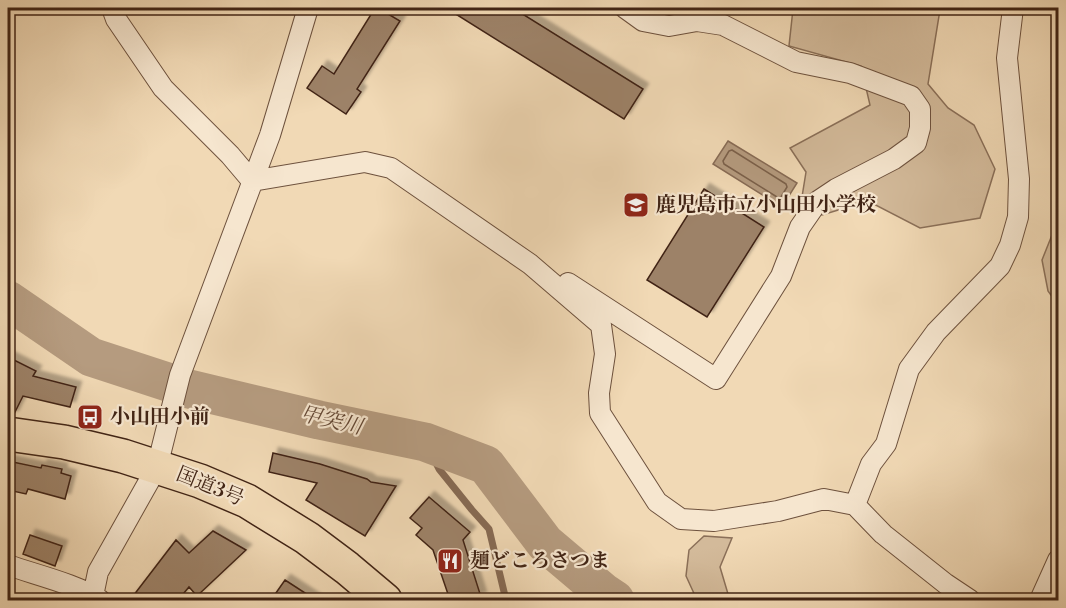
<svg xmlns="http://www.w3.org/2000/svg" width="1066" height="608" viewBox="0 0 1066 608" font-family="'Libre Bodoni','Noto Serif JP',serif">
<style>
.green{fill:#d3ba9a;stroke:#8a6f58;stroke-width:1.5}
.water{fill:#b59b7f;stroke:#876b55;stroke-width:1.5}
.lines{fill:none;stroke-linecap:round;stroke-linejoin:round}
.shore{stroke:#7b604a;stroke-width:1.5}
.stream{stroke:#876b55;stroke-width:7}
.river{stroke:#b59b7f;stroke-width:39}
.building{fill:#9d8268;stroke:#412415;stroke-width:1.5;filter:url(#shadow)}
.street-casing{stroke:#6d513d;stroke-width:22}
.highway-casing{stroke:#412415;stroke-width:36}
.street{stroke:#f6e6cf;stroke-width:20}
.highway{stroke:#f1d9b5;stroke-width:33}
.labels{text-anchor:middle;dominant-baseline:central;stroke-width:4.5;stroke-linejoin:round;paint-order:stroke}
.poi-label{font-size:20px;font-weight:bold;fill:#412415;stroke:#f6e6cf;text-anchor:start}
.street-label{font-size:20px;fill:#412415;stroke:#f6e6cf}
.water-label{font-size:21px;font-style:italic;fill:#644835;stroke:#f6e6cf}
</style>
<defs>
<filter id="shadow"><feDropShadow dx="5.5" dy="-5.5" stdDeviation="1.5" flood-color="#0004"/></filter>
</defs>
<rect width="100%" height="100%" fill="#f1d9b5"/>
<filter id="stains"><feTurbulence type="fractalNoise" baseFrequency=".00333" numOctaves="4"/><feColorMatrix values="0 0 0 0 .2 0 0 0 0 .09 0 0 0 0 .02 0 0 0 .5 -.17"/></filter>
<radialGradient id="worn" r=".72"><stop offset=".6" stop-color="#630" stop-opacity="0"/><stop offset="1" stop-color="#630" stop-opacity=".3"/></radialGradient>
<path class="green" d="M794,8H941L939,16L928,84L948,108L974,125L995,169L980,218L920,228L868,201L822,215L801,203L806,172L790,148L870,105L861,66L789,46L793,9Z
M1058,220V305L1048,291L1042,260Z
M704,536L732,538L720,567L728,594L732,600H697L686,576L689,550Z"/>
<path class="water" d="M728,141L797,183L782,207L713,164Z"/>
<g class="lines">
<path class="shore" d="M732,150L786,184L787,187L781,197H777L724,164L723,161L729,151Z"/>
<path class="stream" d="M425,442L439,469L472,510L489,529L506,600"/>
<path class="river" d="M8,300L91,357L189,389L319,420L425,442L486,465L545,543L603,592L615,600"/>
</g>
<path class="building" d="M375,8H378L400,21L357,89L361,92L346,114L307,88L322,66L334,74Z
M446,8H513L643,89L624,119Z
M704,189L764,227L707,317L647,280Z
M8,357L36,371L33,376L76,387L70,407L23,396L13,416H8Z
M273,453L320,464L367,479L371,482L396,486L365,536L306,500L317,483L269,472Z
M8,461L41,468L42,465L62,469L61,473L71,476L65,499L28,489L26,494L8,490Z
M429,497L470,532L463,540L481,597L471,600H450L433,550L416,535L422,528L410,518Z
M213,531L246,550L197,596L189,587L178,600H130L176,540L189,553Z
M30,535L62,546L55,566L23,554Z
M285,580L316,600H271Z"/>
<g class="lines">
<g class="street-casing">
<path id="street" d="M112,8L116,19L163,88L230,155L252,181
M252,181L365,162L391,168L530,264L601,325L605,354L599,393L600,413L657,502L681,519L714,521L778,511L824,499L855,505L883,534L946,584L970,600
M568,283L716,379L781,276L800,227L818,201L836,189L894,159L916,143L920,128V109L911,96L850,73L796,62L723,25L697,21L669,26L643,21L625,8
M855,505L871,464L886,444L909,369L936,332L1000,266L1010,245L1018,217L1019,179L1007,58L1013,8
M8,565C36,575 76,584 100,600
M93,596L98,572L157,467L180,375L270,135L308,8
M1040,600L1058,560"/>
</g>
<g class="highway-casing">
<path id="highway" d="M8,434L64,442L123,456L200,481L247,501L307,538L347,568L385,600"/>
</g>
<use href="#street" class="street"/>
<use href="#highway" class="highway"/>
</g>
<defs>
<g id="school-square" transform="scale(1.35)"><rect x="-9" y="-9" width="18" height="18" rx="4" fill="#8f2418" stroke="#f6e6cf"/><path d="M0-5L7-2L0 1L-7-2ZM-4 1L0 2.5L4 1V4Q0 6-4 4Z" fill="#fff"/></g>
<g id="bus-square" transform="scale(1.35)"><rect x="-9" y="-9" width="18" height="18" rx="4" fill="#8f2418" stroke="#f6e6cf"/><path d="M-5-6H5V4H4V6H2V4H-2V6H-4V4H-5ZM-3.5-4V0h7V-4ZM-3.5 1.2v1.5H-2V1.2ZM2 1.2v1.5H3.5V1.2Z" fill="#fff"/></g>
<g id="restaurant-square" transform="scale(1.35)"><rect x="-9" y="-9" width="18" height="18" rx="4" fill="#8f2418" stroke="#f6e6cf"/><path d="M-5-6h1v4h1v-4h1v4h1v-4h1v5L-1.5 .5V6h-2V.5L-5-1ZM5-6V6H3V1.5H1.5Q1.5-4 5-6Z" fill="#fff"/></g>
</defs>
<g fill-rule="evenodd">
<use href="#school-square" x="636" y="205"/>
<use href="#bus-square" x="90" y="417"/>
<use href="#restaurant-square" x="450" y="561"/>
</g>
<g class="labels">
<g class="poi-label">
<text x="656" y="205">鹿児島市立小山田小学校</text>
<text x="110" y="417">小山田小前</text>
<text x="470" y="561">麺どころさつま</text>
</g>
<g class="street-label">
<text transform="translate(210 487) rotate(22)">国道3号</text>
</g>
<g class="water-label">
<text transform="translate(331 421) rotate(13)">甲突川</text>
</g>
</g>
<rect width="1066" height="608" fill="none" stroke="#f1d9b5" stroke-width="30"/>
<rect x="9" y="9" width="1048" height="590" fill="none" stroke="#412415" stroke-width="3"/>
<rect x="15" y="15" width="1036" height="578" fill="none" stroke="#412415" stroke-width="1.5"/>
<rect width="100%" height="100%" filter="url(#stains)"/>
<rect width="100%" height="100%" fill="url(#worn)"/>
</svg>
